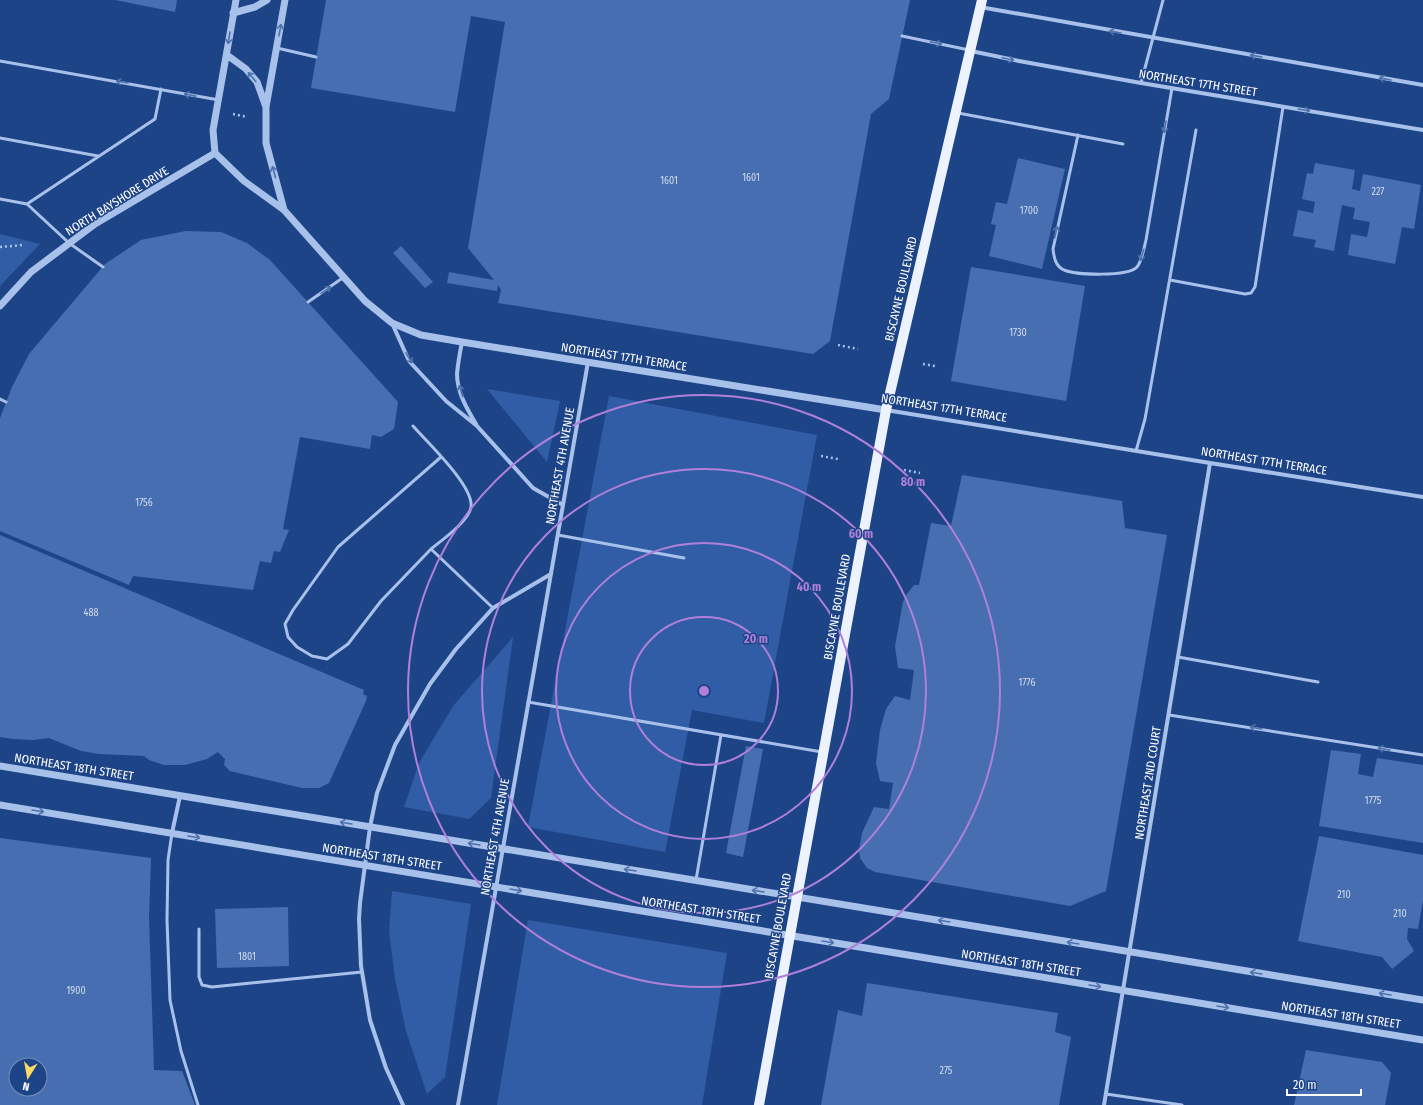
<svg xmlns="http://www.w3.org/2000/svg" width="1423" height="1105" viewBox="0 0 1423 1105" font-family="'Fira Sans Condensed',sans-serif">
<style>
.green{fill:#315da6}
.building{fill:#466eb1;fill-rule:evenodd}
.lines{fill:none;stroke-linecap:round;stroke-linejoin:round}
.path{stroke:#a8c1eb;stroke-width:2.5;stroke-dasharray:2 3;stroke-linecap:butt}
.service{stroke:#a8c1eb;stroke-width:3}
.minor{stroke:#a8c1eb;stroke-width:4}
.tertiary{stroke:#a8c1eb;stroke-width:7}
.primary{stroke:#ecf2fe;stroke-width:10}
.oneway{stroke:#4e70ab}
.ring{fill:none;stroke:#b080d9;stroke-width:2}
.labels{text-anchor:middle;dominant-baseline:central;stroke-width:3;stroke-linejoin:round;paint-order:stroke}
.number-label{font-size:10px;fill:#d1dbec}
.street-label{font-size:12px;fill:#fff;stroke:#1e4488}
.centre{fill:#b080d9;stroke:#1e4488;stroke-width:2}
.ring-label{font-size:12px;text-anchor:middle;font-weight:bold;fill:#b080d9;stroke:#1e4488;stroke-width:3;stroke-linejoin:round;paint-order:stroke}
</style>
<rect width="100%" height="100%" fill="#1e4488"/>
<path class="green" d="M0,234L40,244L0,286Z
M487,389L560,401L547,462Z
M609,396L817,435L764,723L692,710L665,852L528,827Z
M513,637L491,798L469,819L404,807L419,763L453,706Z
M392,891L471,904L445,1077L427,1094L406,1031L395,979L389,931Z
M528,920L727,953L702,1105H497Z"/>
<path class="building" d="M115,0H177L175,12Z
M326,0H910L889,99L871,114L830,341L813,354L498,303L501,290L498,285L497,291L447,283L449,272L494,280L468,248L505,22L471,16L455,112L311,88Z
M1018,158L1065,169L1042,269L989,256L996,225L991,224L996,202L1007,204Z
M1315,163L1355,170L1352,189L1360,191L1363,174L1421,185L1414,229L1402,227L1395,264L1348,255L1351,234L1367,237L1370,222L1353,219L1355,208L1342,205L1334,251L1314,247L1316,240L1293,236L1298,210L1313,213L1315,202L1302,199L1307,173L1313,174Z
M186,231L221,232L247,243L270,260L398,402L394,429L381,437L372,435L370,449L300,437L283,529L289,530L280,552L274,551L271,563L260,561L253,590L133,576L129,585L0,531V418L12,387L29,354L105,264L141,240Z
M401,246L433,282L425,288L393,253Z
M971,267L1085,286L1066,401L951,381Z
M962,475L1122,501L1125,528L1167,535L1106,891L1070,906L875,872L867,868L860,858L859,850L862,833L874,807L889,809L893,783L880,781L876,763L880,730L886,709L895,696L910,700L914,670L898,668L895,646L903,602L907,594L914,585H919L931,523L951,526Z
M0,535L364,690L363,694L367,696L366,701L329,783L319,788H302L230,771L224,765L225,759L218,752L207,759L185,765H164L149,760L144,756L99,754L81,751L49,738L33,740L13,739L0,737Z
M746,746L763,749L743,857L726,853Z
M1331,750L1361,754L1358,774L1373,777L1377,758L1423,765V843L1319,826Z
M1319,836L1423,855V900L1418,929L1408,928L1407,939L1414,951L1392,969L1382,957L1298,941Z
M0,838L151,858L149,917L154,1070L182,1071L195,1105H0ZM16,1065H40V1089H16Z
M288,907L289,966L217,968L215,909Z
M867,983L1058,1013L1055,1032L1071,1037L1059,1105H821L838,1010L862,1016Z
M1306,1050L1382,1062L1391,1073L1385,1105H1294Z"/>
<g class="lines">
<path class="path" d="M233,114L247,117
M0,247L23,245
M838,345L858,349
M923,364L935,366
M821,456L838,459
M904,470L920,473"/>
<path class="service" d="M902,36L969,50
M277,48L316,57
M0,61L219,100
M1141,83L1163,0
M958,113L1123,144
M1078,135L1053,249C1054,257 1055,266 1064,270C1076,275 1128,277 1137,267C1142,261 1144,248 1146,240L1172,88
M0,138L98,156
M0,199L27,204L69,243L103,267
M27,204L155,119L161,89
M1170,280L1245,294L1251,293L1255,287L1283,107
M308,302L344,277
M0,399L6,402
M413,426C427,442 474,486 471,507C469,521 442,540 431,549
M1136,451L1145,419L1196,130
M441,457L338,547L293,610L285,624L288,637L297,647L312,656L327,659L348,644L381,601L431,549L493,608
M558,535L684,558
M1178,657L1318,682
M528,702L822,752
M1169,715L1423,755
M172,833L168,860L167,920L170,1000L181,1051L198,1105
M696,880L721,735
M199,929V977L202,985L212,987L362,972
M1106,1094L1182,1105"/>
<path class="minor" d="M980,7L1423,85
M971,51L1019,61L1141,83L1423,130
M392,323L409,361L446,401L477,426L533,488L563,505
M462,342C460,352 458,363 457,374C457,392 467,409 476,424
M886,410L1210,463L1423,497
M172,833L180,796
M403,1105L386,1068L370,1020L361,966L359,919L360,903L370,827L377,793L395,745L430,684L456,649L493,608L551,574
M458,1105L588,362
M1104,1105L1210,463"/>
<path class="tertiary" d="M236,0L213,130L215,153L244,181L284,210L365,301L392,323L421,335L462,342L886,410
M233,13L255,7L267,0
M227,55L246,69L257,82L266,107
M284,210L266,143V107L285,0
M0,306L31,272L95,224L215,153
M0,766L1423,1000
M0,805L1423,1040"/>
<path class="primary" d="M759,1105L886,410L982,0"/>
</g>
<defs><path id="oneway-shaft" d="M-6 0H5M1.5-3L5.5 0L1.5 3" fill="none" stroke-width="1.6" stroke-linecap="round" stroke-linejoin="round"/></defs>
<g class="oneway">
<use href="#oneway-shaft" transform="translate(280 30) rotate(-80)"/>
<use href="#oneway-shaft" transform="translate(1115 32) rotate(-170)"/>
<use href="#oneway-shaft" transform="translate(229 38) rotate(99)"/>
<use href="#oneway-shaft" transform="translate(936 43) rotate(12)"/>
<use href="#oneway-shaft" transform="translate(1256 56) rotate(-170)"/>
<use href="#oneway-shaft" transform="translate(1008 59) rotate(12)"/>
<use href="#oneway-shaft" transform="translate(252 77) rotate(-130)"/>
<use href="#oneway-shaft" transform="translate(1385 79) rotate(-170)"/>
<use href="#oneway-shaft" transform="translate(122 82) rotate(-170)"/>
<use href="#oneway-shaft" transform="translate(190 95) rotate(-169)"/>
<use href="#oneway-shaft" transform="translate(1304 110) rotate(9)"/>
<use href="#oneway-shaft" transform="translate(1165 127) rotate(100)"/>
<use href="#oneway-shaft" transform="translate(274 172) rotate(-105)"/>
<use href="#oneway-shaft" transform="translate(1056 232) rotate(-77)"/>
<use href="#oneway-shaft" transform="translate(1142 255) rotate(107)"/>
<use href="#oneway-shaft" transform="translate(326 290) rotate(-35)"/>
<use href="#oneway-shaft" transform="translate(409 358) rotate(60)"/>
<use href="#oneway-shaft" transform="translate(461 391) rotate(-108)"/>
<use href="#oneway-shaft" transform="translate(1256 728) rotate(-171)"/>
<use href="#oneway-shaft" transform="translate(1384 749) rotate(-171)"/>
<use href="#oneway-shaft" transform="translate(38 811) rotate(9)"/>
<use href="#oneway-shaft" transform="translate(346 823) rotate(-171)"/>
<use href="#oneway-shaft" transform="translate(194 837) rotate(9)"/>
<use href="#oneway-shaft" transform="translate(474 844) rotate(-171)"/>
<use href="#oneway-shaft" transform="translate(630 870) rotate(-171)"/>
<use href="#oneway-shaft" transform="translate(516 890) rotate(10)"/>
<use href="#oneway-shaft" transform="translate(758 891) rotate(-171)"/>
<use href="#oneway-shaft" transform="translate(944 921) rotate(-171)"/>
<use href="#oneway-shaft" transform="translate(828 942) rotate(9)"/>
<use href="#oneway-shaft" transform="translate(1073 943) rotate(-171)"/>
<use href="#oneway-shaft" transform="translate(1256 973) rotate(-171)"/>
<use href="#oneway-shaft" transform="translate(1095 986) rotate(9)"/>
<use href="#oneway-shaft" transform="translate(1385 994) rotate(-171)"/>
<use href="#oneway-shaft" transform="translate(1223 1007) rotate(9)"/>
</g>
<g class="ring">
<circle cx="704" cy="691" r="74"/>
<circle cx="704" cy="691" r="148"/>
<circle cx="704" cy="691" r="222"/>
<circle cx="704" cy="691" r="296"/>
</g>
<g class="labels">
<g class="number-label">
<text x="751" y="178">1601</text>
<text x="669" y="181">1601</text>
<text x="1378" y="192">227</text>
<text x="1029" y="211">1700</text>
<text x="1018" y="333">1730</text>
<text x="144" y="503">1756</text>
<text x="91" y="613">488</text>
<text x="1027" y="683">1776</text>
<text x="1373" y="801">1775</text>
<text x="1344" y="895">210</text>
<text x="1400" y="914">210</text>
<text x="247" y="957">1801</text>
<text x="76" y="991">1900</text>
<text x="946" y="1071">275</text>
</g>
<g class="street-label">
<text transform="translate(1198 83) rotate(9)">NORTHEAST 17TH STREET</text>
<text transform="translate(117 201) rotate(-32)">NORTH BAYSHORE DRIVE</text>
<text transform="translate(901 289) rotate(-77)">BISCAYNE BOULEVARD</text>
<text transform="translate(624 357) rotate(9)">NORTHEAST 17TH TERRACE</text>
<text transform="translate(944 408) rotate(9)">NORTHEAST 17TH TERRACE</text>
<text transform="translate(1264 461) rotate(9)">NORTHEAST 17TH TERRACE</text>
<text transform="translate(560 466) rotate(-80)">NORTHEAST 4TH AVENUE</text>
<text transform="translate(837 607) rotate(-80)">BISCAYNE BOULEVARD</text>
<text transform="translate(74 767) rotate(9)">NORTHEAST 18TH STREET</text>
<text transform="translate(1148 783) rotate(-81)">NORTHEAST 2ND COURT</text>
<text transform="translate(495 837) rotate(-80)">NORTHEAST 4TH AVENUE</text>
<text transform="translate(382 857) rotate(9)">NORTHEAST 18TH STREET</text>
<text transform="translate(701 910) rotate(9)">NORTHEAST 18TH STREET</text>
<text transform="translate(778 926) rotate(-80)">BISCAYNE BOULEVARD</text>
<text transform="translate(1021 963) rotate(9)">NORTHEAST 18TH STREET</text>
<text transform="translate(1341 1015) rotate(9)">NORTHEAST 18TH STREET</text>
</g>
</g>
<circle cx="704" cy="691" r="6" class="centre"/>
<g class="ring-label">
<text x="913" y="486">80 m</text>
<text x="861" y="538">60 m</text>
<text x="809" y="591">40 m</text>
<text x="756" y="643">20 m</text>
</g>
<g transform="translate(28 1077) rotate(191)"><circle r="19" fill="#1e4488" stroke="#788fb8"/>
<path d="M0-3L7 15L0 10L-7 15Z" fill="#fadb66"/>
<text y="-6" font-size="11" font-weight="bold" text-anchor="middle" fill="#ffffff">N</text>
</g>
<path d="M1287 1089v6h74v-6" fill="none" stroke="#ffffff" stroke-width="2"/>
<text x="1293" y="1089" font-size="12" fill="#ffffff" stroke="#1e4488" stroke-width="3" paint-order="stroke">20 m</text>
</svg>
